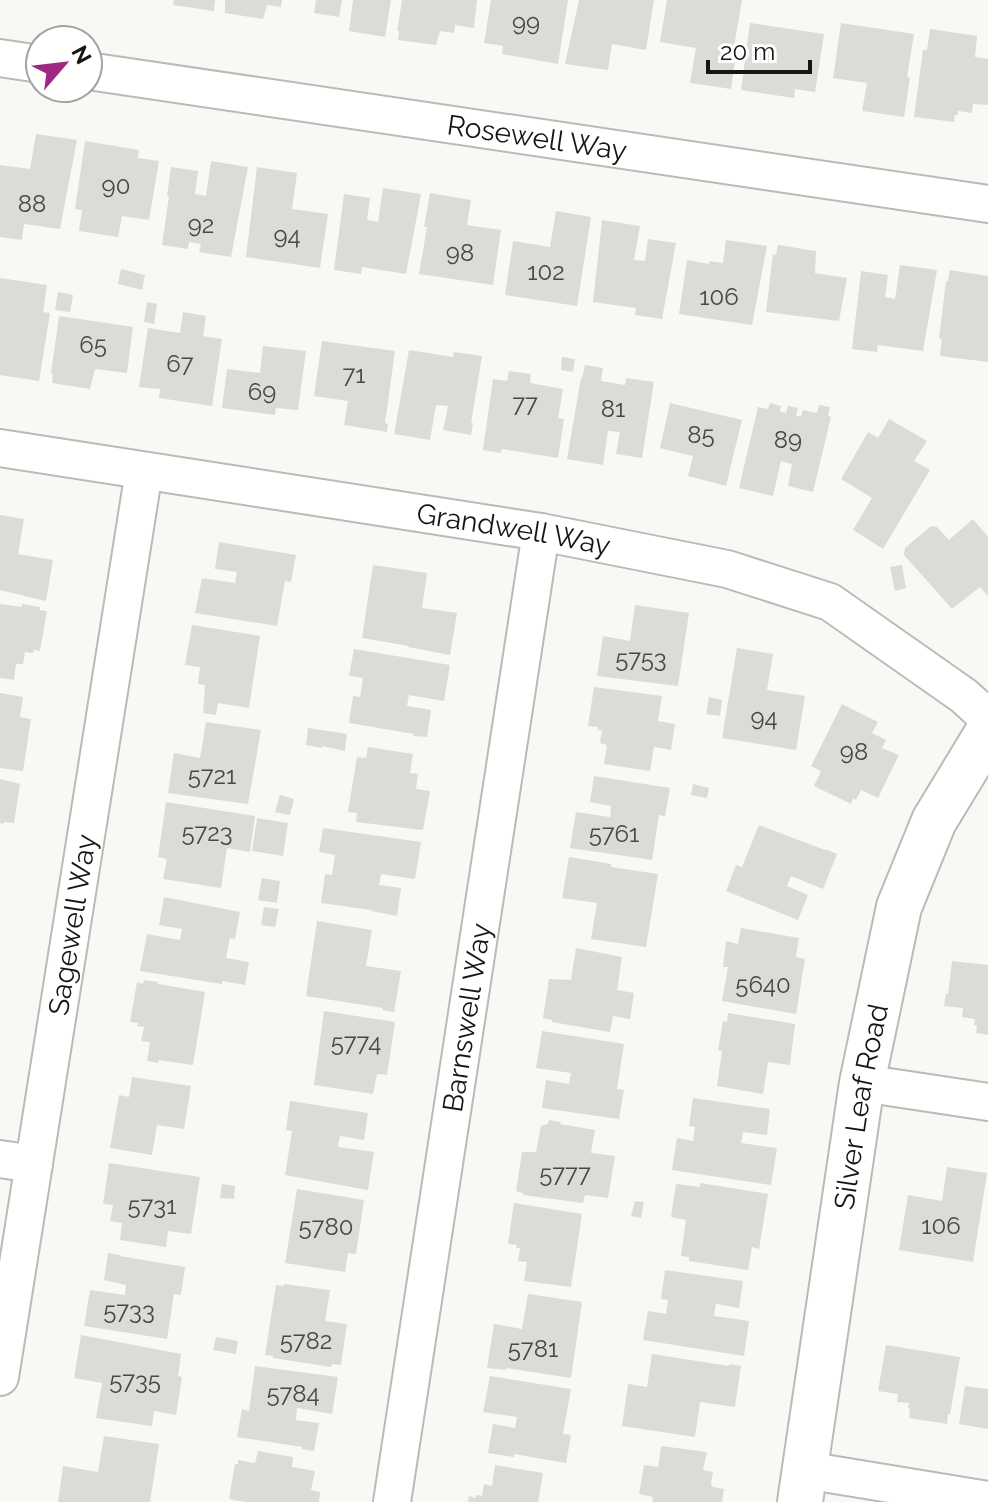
<svg xmlns="http://www.w3.org/2000/svg" width="988" height="1502" viewBox="0 0 988 1502" font-family="Raleway,sans-serif">
<style>
.building{fill:#dadcd7}
.lines{fill:none;stroke-linecap:round;stroke-linejoin:round}
.minor-casing{stroke:#babbb6;stroke-width:40}
.tertiary-casing{stroke:#babbb6;stroke-width:48}
.minor{stroke:#fff;stroke-width:36}
.tertiary{stroke:#fff;stroke-width:44}
.labels{text-anchor:middle;dominant-baseline:central;stroke-width:6;stroke-linejoin:round;paint-order:stroke}
.number-label{font-size:24px;fill:#464845}
.street-label{font-size:28px;fill:#151614;stroke:#fff}
</style>
<rect width="100%" height="100%" fill="#f8f9f4"/>
<path class="building" d="M174,0H215L214,11L173,5Z
M225,0H282L281,7L267,5L263,19L225,13Z
M316,0H342L339,17L314,13Z
M353,0H391L385,37L349,31Z
M402,0H477L474,28L455,25L454,33L440,31L436,45L398,40L399,31H397Z
M491,0H568L558,64L502,54L503,46L484,43Z
M579,0H654L646,50L612,44L608,70L565,64Z
M667,0H742L734,47H737L731,89L690,83L696,48L660,42Z
M750,23L824,34L815,92L795,89L794,98L741,90Z
M841,23L914,34L907,77L910,78L904,117L862,111L867,83L833,78Z
M930,29L977,36L975,57L988,59V105L973,104L972,113L958,111V115H955L954,122L914,117L923,50H927Z
M36,134L77,140L60,229L24,224L22,240L0,237V165L30,169Z
M85,141L139,150L138,158L159,161L149,220L122,216L118,237L79,231L82,210L75,209Z
M211,161L248,167L231,257L199,252L201,244L189,242L188,249L162,245L169,196H167L171,167L198,171L195,194L206,196Z
M257,167L297,173L292,209L328,214L320,268L246,257Z
M383,188L421,194L406,274L362,267L361,274L334,270L344,194L370,198L367,220L378,222Z
M430,193L471,200L467,225L501,230L493,285L419,274L427,227H424Z
M556,211L591,217L577,306L505,295L513,241L550,247Z
M602,220L640,226L634,260L645,261L648,239L676,243L662,319L635,315L636,308L593,302Z
M726,240L767,246L752,325L679,314L687,260L709,264V261L723,263Z
M778,245L816,251L815,273L847,278L839,321L766,312L773,254L776,255Z
M900,265L937,270L923,351L878,345L877,352L852,349L861,271L888,275L885,297L895,299Z
M121,269L145,275L142,290L118,284Z
M950,270L988,276V362L940,356L942,339L939,338L946,281H948Z
M0,278L47,285L43,312L50,313L39,381L0,375Z
M58,292L73,295L70,312L55,310Z
M147,302L157,304L154,324L144,322Z
M183,312L206,316L203,336L222,339L212,406L159,398L160,389L139,387L148,328L180,333Z
M59,316L133,327L127,373L95,369L90,389L52,383L53,374H51Z
M322,341L395,351L385,423L388,424L387,432L344,425L348,401L314,396Z
M263,346L306,351L298,410L276,408L275,415L222,408L227,369L260,373Z
M409,350L453,357L454,352L482,356L471,423H473L471,435L443,430L448,406L436,405L430,440L394,434Z
M562,357L575,359L573,372L561,370Z
M585,365L603,368L601,381L625,385L626,378L654,382L642,458L616,454L620,432L608,431L603,465L567,459L581,378H582Z
M509,371L531,374L530,383L563,389L558,418L564,419L558,458L502,449L501,453L483,450L493,379L507,381Z
M670,403L742,420L726,486L688,476L693,456L660,448Z
M770,403L781,406L780,411L786,413L788,406L798,408L796,416H801L803,410L817,413L819,405L830,407L828,416L831,417L813,492L788,486L792,464L781,461L773,496L739,488L758,407L768,409Z
M889,419L927,441L914,461L930,470L883,549L853,530L872,498L841,479L868,432L878,438Z
M0,515L24,519L18,554L53,560L46,601L0,590Z
M973,519L988,537V596L980,587L952,609L904,555L905,548L931,526L937,527L949,540Z
M219,542L296,555L291,582L285,581L277,626L195,613L202,578L235,583L237,572L215,569Z
M373,565L427,573L422,608L457,613L450,655L408,647L409,646L362,638Z
M902,565L906,588L895,591L890,567Z
M0,604L22,607V604L40,607V610L47,611L40,651L34,650L33,653L25,652L23,664H16L14,680L0,678Z
M635,605L689,613L678,686L597,676L603,636L630,641Z
M192,625L260,636L249,708L218,703L216,715L203,713L205,685L198,684L200,667L185,665Z
M737,648L773,654L767,690L805,696L796,750L722,738Z
M354,649L450,665L444,701L409,695L407,706L431,710L427,737L414,736V734L349,723L353,696L360,697L363,678L349,676Z
M594,687L662,696L658,721L675,724L671,750L654,747L650,771L604,764L607,745L600,743L602,730H598V727L588,726Z
M0,693L23,697L20,717L31,719L23,771L0,768Z
M709,697L722,700L720,716L706,714Z
M842,704L878,722L872,733L886,740L882,748L899,755L878,798L861,790L856,800L853,798L851,804L814,786L821,771L811,766Z
M206,722L261,730L248,804L168,793L174,753L200,758Z
M308,728L347,734L345,751L322,746V748L306,745Z
M368,747L413,754L410,773L418,774L416,789L430,791L423,830L356,822L357,813L348,812L357,757L366,758Z
M594,776L670,788L665,816L659,815L652,860L570,848L576,812L610,817L611,806L590,802Z
M0,779L20,784L14,823L4,822V824L0,823Z
M693,784L709,788L707,798L691,795Z
M280,795L294,799L290,815L275,812Z
M166,802L255,816L250,852L227,848L221,888L163,879L167,859L158,857Z
M257,818L288,823L283,856L252,851Z
M759,825L825,850V849L837,854L823,889L791,876L787,886L808,895L798,920L726,891L736,865L742,867Z
M323,828L421,842L415,879L381,874L379,885L401,888L397,916L371,911V910L321,903L325,874L332,875L335,855L319,852Z
M569,857L611,864V867L658,874L646,947L591,939L597,903L562,898Z
M262,878L280,881L277,903L258,900Z
M164,897L240,912L235,939L230,938L226,958L249,962L245,985L222,981V984L140,971L147,934L180,940L182,929L159,925Z
M264,907L279,909L275,927L261,925Z
M317,921L372,930L366,966L401,971L394,1012L382,1010L383,1008L306,996Z
M741,928L799,938L796,957L805,959L796,1014L722,1001L728,967H723L726,941L738,944Z
M576,948L622,957L617,990L634,993L630,1019L613,1016L610,1032L552,1022V1020L543,1018L549,979L571,980Z
M952,961L988,965V1035L976,1033L977,1025H974L975,1019L962,1017L963,1008L944,1006L946,994H948Z
M144,980L158,982V984L205,992L193,1065L159,1060L158,1063L147,1061L150,1042L141,1041L144,1027L137,1026L138,1023L130,1022L137,982L143,984Z
M324,1011L395,1022L387,1075L377,1074L373,1094L314,1085Z
M728,1013L795,1024L790,1065L768,1062L763,1094L717,1086L722,1051L718,1050L723,1021L727,1022Z
M542,1031L624,1044L617,1089L624,1090L619,1119L542,1108L546,1080L569,1084L571,1073L536,1068Z
M132,1077L191,1086L184,1129L157,1125L152,1155L110,1148L119,1095L129,1097Z
M693,1098L770,1109L767,1135L743,1132L741,1143L777,1148L771,1185L672,1170L677,1138L693,1141L695,1127L689,1126Z
M290,1101L368,1113L364,1140L340,1136L338,1147L374,1152L368,1190L285,1175L292,1131L286,1130Z
M549,1120L561,1122L560,1124L595,1130L591,1153L615,1156L608,1198L585,1195L583,1203L523,1195V1193L516,1191L522,1152H536L541,1126L548,1124Z
M109,1163L200,1177L191,1234L168,1231L166,1247L120,1240L122,1223L110,1221L113,1205L103,1204Z
M947,1167L987,1173L973,1262L899,1250L908,1195L942,1201Z
M700,1183L768,1194L759,1249L752,1247L748,1270L689,1261V1257L681,1256L686,1220L671,1217L676,1184L700,1187Z
M222,1184L235,1186L234,1199L220,1198Z
M297,1189L364,1200L356,1254L348,1253L345,1272L285,1263Z
M635,1201L644,1202L641,1218L631,1216Z
M514,1203L582,1214L571,1287L524,1281L527,1262L518,1261L520,1248H516L517,1245L508,1244Z
M108,1253L120,1255V1256L185,1267L181,1295L174,1294L167,1339L84,1326L90,1290L125,1295L126,1285L104,1280Z
M665,1270L743,1281L739,1308L716,1304L714,1316L749,1321L744,1356L643,1340L648,1311L666,1314L668,1300L661,1299Z
M284,1284L330,1290L325,1321L347,1324L341,1365L332,1364L331,1367L273,1358V1356L265,1355L276,1285L284,1286Z
M528,1294L582,1302L571,1378L506,1368V1370L487,1368L494,1324L522,1329Z
M81,1335L181,1354L178,1376L182,1377L176,1415L154,1411L152,1426L96,1418L102,1383L74,1378Z
M216,1337L238,1341L236,1354L213,1350Z
M886,1345L960,1357L950,1415L948,1414L947,1424L909,1418L910,1409L908,1408L909,1403L897,1402L898,1394L878,1391Z
M652,1354L729,1366V1364L741,1366L735,1407L700,1402L695,1437L622,1426L628,1384L647,1387Z
M255,1366L338,1377L332,1414L297,1408L296,1420L319,1423L314,1451L302,1449V1447L237,1437L242,1409L249,1411Z
M490,1376L571,1389L563,1434L571,1435L566,1463L514,1454V1457L488,1453L493,1424L515,1428L517,1417L483,1412Z
M965,1386L988,1389V1429L959,1424Z
M104,1436L159,1444L150,1502H58L63,1466L98,1472Z
M661,1446L707,1452L703,1470L713,1472L711,1484L713,1487L724,1489L722,1502H652L653,1497L639,1494L644,1465L658,1467Z
M258,1451L293,1457L292,1467L315,1471L311,1490L320,1492L319,1502H245L229,1499L235,1464H238V1460L255,1463Z
M495,1465L543,1473L538,1502H468L469,1496L476,1498V1495L482,1496L484,1484L492,1486Z"/>
<g class="lines">
<g class="minor-casing">
<g id="minor">
<path d="M0,58L40,64"/>
<path id="s1" d="M88,71L988,204"/>
<path id="s2" d="M0,448L541,532L727,569L830,602L964,696L988,718"/>
<path d="M862,1083L988,1102"/>
<path d="M0,1159L34,1164"/>
<path id="s3" d="M0,1377L144,471"/>
<path d="M805,1470L988,1500"/>
<path id="s4" d="M392,1502L541,532"/>
</g>
</g>
<g class="tertiary-casing">
<g id="tertiary">
<path id="s5" d="M800,1502L862,1083L899,907L934,821L988,732"/>
</g>
</g>
<use href="#minor" class="minor"/>
<use href="#tertiary" class="tertiary"/>
</g>
<g class="labels">
<g class="number-label">
<text x="526" y="22">99</text>
<text x="116" y="185">90</text>
<text x="32" y="203">88</text>
<text x="201" y="224">92</text>
<text x="287" y="235">94</text>
<text x="460" y="252">98</text>
<text x="546" y="271">102</text>
<text x="719" y="296">106</text>
<text x="93" y="344">65</text>
<text x="180" y="363">67</text>
<text x="354" y="374">71</text>
<text x="262" y="391">69</text>
<text x="525" y="403">77</text>
<text x="613" y="408">81</text>
<text x="701" y="434">85</text>
<text x="788" y="439">89</text>
<text x="641" y="658">5753</text>
<text x="764" y="717">94</text>
<text x="854" y="751">98</text>
<text x="212" y="775">5721</text>
<text x="207" y="832">5723</text>
<text x="614" y="833">5761</text>
<text x="763" y="984">5640</text>
<text x="356" y="1042">5774</text>
<text x="565" y="1173">5777</text>
<text x="152" y="1205">5731</text>
<text x="941" y="1225">106</text>
<text x="326" y="1226">5780</text>
<text x="129" y="1310">5733</text>
<text x="306" y="1340">5782</text>
<text x="533" y="1348">5781</text>
<text x="135" y="1380">5735</text>
<text x="293" y="1393">5784</text>
</g>
<g class="street-label">
<text stroke="none"><textPath href="#s1" startOffset="454">Rosewell Way</textPath></text>
<text stroke="none"><textPath href="#s2" startOffset="520">Grandwell Way</textPath></text>
<text stroke="none"><textPath href="#s3" startOffset="458">Sagewell Way</textPath></text>
<text stroke="none"><textPath href="#s4" startOffset="490">Barnswell Way</textPath></text>
<text stroke="none"><textPath href="#s5" startOffset="400">Silver Leaf Road</textPath></text>
</g>
</g>
<g transform="translate(64 64) rotate(62)"><circle r="38" fill="#ffffff" stroke="#a1a2a1" stroke-width="2"/>
<path d="M0-6L14 30L0 20L-14 30Z" fill="#9e2882"/>
<text y="-12" font-size="22" font-weight="bold" text-anchor="middle" fill="#151614">N</text>
</g>
<path d="M708 60v12h102v-12" fill="none" stroke="#151614" stroke-width="4"/>
<text x="720" y="60" font-size="24" fill="#151614" stroke="#ffffff" stroke-width="6" paint-order="stroke">20 m</text>
</svg>
